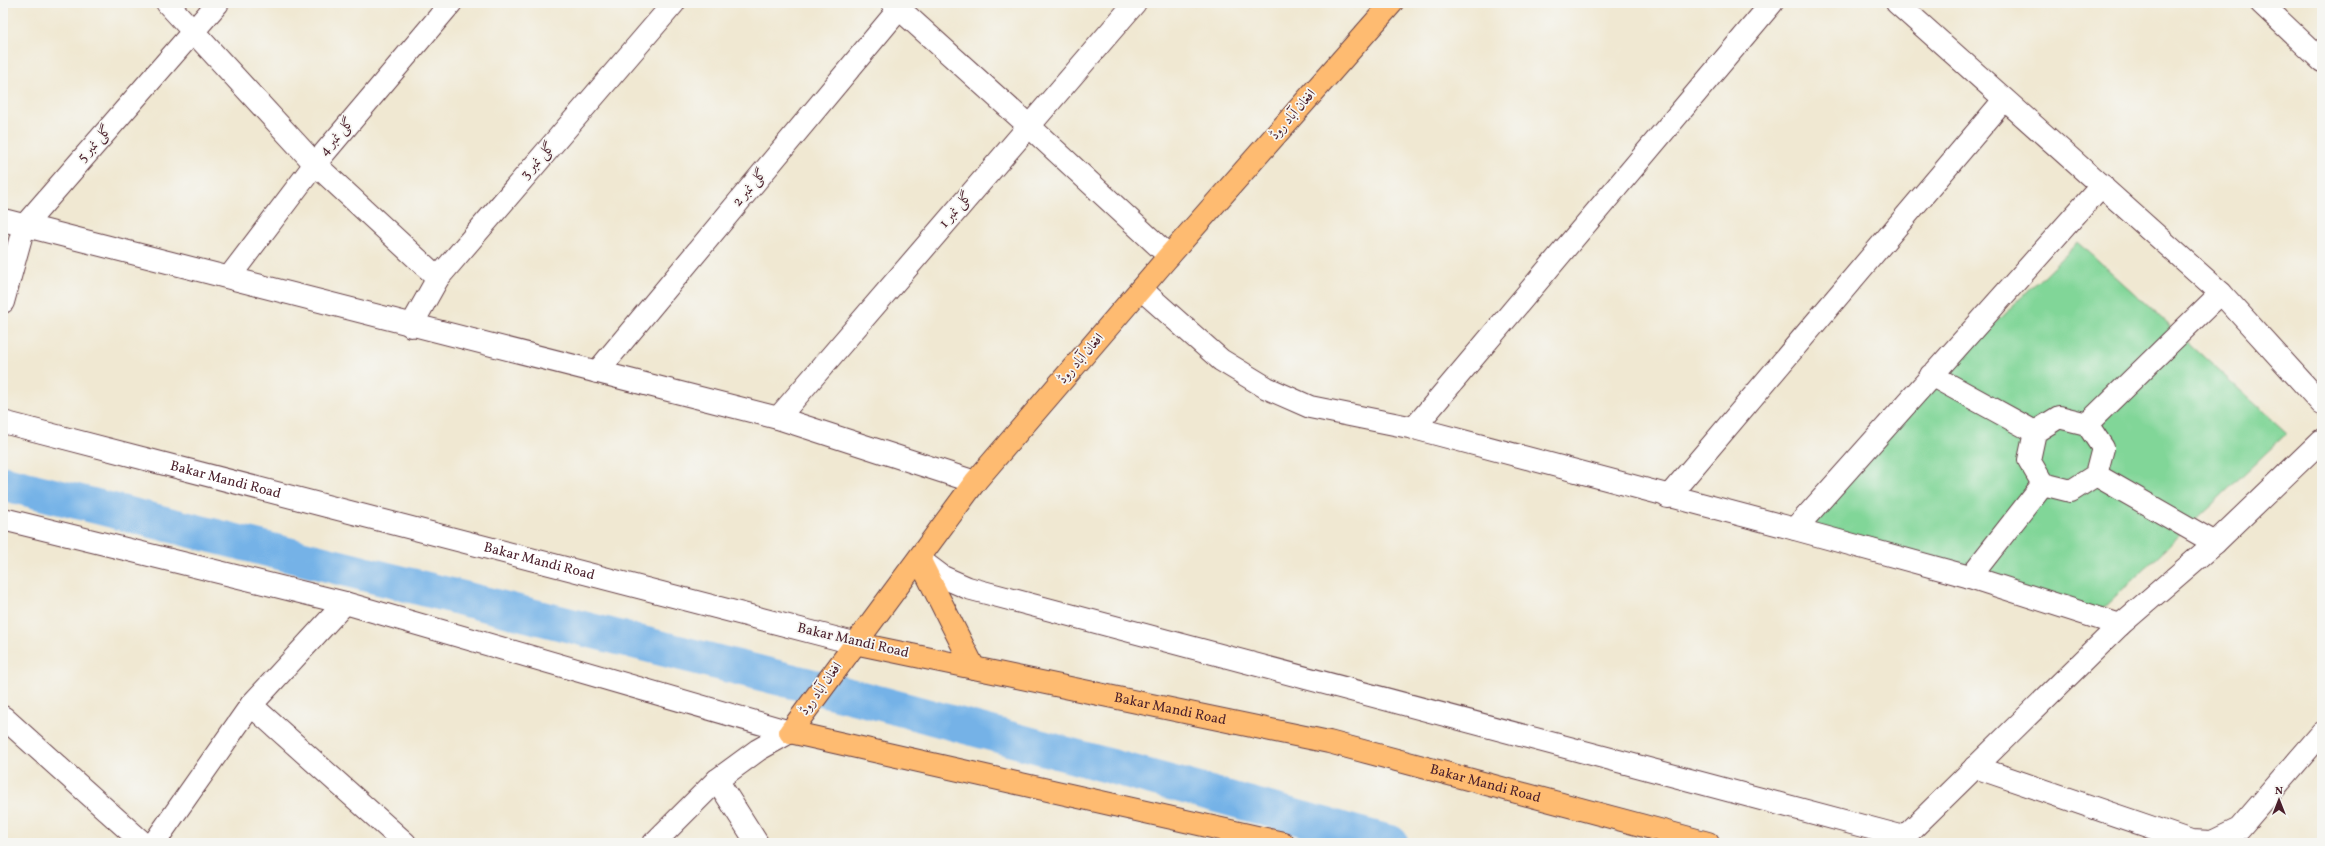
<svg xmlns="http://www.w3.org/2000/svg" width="2325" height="846" viewBox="0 0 2325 846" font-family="Vollkorn,Amiri,serif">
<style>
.green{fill:#81d698;stroke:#667a62}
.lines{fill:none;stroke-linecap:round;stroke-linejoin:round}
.canal{stroke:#74b2e7;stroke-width:35}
.minor-casing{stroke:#633d44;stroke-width:24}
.major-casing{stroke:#633d44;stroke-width:24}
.minor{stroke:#fff;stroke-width:22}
.major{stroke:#febb71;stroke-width:22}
.labels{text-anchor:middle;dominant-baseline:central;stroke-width:3.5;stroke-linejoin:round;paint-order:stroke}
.street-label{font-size:14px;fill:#4a1f2b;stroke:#f6f6f2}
</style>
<rect width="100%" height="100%" fill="#f6f6f2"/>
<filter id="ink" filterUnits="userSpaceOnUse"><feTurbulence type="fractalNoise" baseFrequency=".025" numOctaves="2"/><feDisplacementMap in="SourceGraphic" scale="8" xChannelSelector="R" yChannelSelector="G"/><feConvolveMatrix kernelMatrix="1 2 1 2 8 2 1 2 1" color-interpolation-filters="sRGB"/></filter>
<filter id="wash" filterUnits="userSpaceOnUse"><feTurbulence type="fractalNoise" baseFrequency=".012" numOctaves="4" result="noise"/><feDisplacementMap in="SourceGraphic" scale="16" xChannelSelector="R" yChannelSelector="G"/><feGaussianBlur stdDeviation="0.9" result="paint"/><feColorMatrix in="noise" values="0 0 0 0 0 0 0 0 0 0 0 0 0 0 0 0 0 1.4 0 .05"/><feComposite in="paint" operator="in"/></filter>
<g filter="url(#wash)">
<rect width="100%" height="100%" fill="#f0e8d2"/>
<path class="green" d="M2078,242L2287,433L2100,611L1790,523Z"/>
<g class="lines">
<path class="canal" d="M3,483L883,704L1391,843"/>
</g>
</g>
<g filter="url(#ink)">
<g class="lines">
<g class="minor-casing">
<g id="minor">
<path d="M167,3L315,164L438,278"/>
<path d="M893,3L1028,125L1169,256"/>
<path d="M1897,3L2221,293L2322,404"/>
<path d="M2261,3L2322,61"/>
<path d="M3,220L778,418L975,482"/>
<path d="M230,276L315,164L451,3"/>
<path d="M1141,289L1221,360L1267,388L1310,407L1414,428L1795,529L1970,577L2120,625"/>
<path d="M3,302L24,226L218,3"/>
<path d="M411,326L438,278L674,3"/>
<path d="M597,372L904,3"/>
<path d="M1931,375L2035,432"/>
<path d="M2059,417L2087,424L2103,448L2096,475L2071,491L2043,484L2029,460L2035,432Z"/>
<path d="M778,418L1135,3"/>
<path id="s1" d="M3,422L854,643"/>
<path d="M2087,424L2221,293"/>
<path d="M1414,428L1772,3"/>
<path d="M2096,475L2215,543"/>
<path d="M1668,497L2004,100"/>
<path d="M3,519L345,603L790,732"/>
<path d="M1795,529L2102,185"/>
<path d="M919,559L943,577L968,588L1904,837"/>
<path d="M1970,577L2043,484"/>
<path d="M251,705L405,843"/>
<path d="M3,717L143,843"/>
<path d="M1975,767L2191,841L2212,842L2239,829L2322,733"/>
<path d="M717,780L757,843"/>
<path d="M154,843L251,705L345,603"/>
<path d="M654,843L717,780L758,750L790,732"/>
<path d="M1898,843L2120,625L2215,543L2322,440"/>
</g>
</g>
<g class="major-casing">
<g id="major">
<path d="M919,559L974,668"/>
<path id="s2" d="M854,643L1329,742L1708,843"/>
<path d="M1283,843L790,732L975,482L1169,256L1392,3"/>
</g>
</g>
<use href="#minor" class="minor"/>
<use href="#major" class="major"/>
</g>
</g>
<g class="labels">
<g class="street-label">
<text transform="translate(1293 115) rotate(-49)">افغان آباد روڈ</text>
<text transform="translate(337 137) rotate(-50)">گلی نمبر 4</text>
<text transform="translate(95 144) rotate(-49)">گلی نمبر 5</text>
<text transform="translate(538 161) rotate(-49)">گلی نمبر 3</text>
<text transform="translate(750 188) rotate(-50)">گلی نمبر 2</text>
<text transform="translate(956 210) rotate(-50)">گلی نمبر 1</text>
<text transform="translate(1081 359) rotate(-49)">افغان آباد روڈ</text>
<text stroke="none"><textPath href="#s1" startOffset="230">Bakar Mandi Road</textPath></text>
<text stroke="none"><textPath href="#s1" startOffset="554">Bakar Mandi Road</textPath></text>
<text transform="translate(853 641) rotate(13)">Bakar Mandi Road</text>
<text transform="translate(821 689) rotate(-54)">افغان آباد روڈ</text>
<text stroke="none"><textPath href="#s2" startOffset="323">Bakar Mandi Road</textPath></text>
<text stroke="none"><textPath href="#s2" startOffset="647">Bakar Mandi Road</textPath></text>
</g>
</g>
<rect width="2325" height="846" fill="none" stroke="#f6f6f2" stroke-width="16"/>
<g transform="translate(2279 800)" stroke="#f6f6f2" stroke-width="3" paint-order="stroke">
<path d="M0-3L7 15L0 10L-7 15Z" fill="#4a1f2b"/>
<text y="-6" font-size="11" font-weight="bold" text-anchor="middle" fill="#4a1f2b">N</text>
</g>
</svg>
